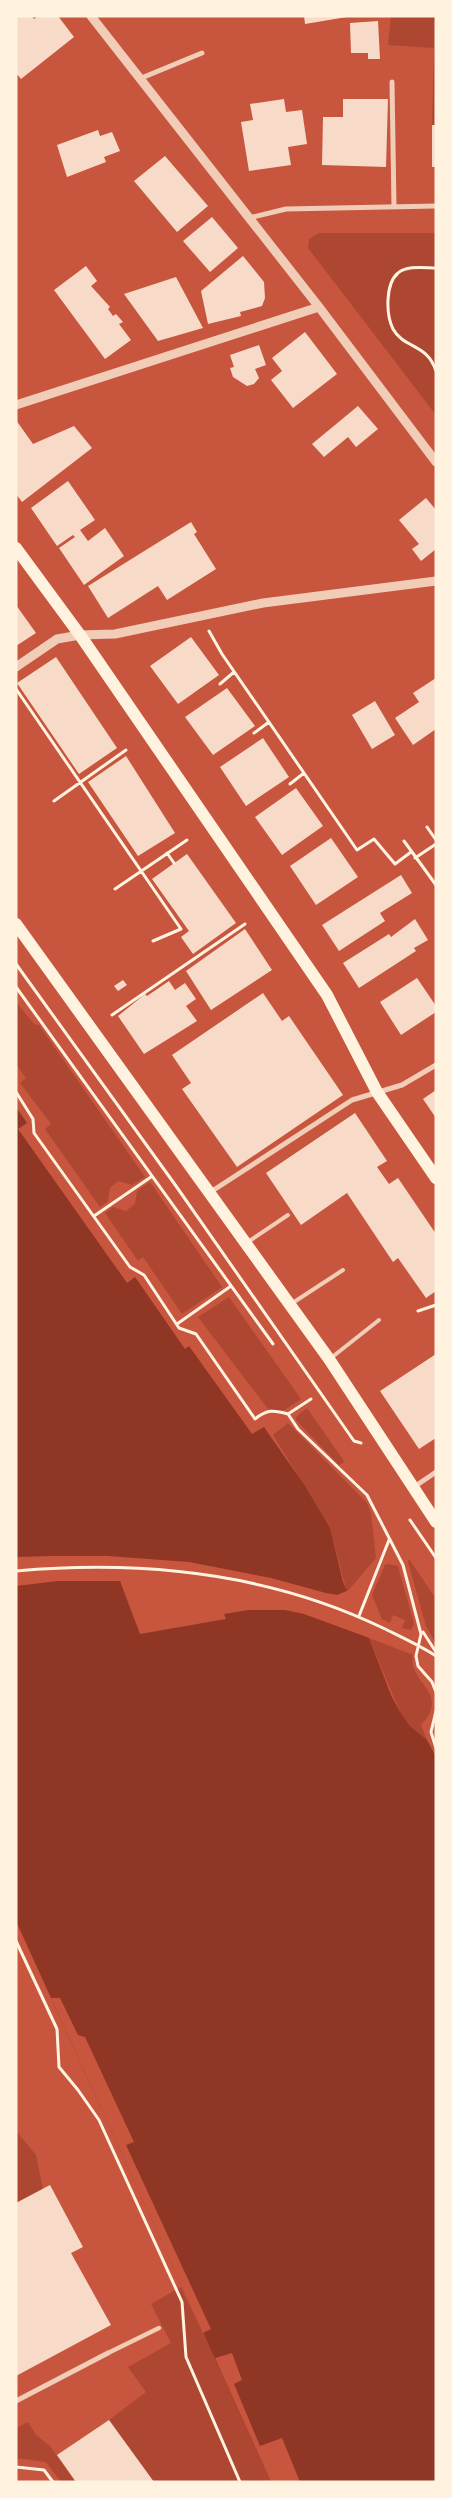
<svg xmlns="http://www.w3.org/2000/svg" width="452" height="2498" viewBox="0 0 452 2498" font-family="Barlow,sans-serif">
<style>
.green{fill:#ae4732}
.water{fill:#8f3625}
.pier{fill:#c8553d}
.building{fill:#f7dbc8}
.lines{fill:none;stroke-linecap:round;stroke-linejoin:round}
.path{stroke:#fff3e0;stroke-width:3}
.service{stroke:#f1ccb7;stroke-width:4}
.pedestrian{stroke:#f1ccb7;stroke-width:4.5}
.minor{stroke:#f1ccb7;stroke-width:5}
.tertiary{stroke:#f1ccb7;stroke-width:9}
.primary{stroke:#fff3e0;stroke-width:12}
</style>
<rect width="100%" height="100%" fill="#c8553d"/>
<path class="green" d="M391,16H436V125H432L434,48L388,45Z
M319,233H436V415L308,248L309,239Z
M16,1002L34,1024L39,1025L145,1177L132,1185L118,1181L110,1188L108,1201L100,1207L45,1129L51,1124L20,1083L26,1078L16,1064Z
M150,1182L222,1287L182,1314L143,1257L138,1261L105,1213L113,1207L126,1211L135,1204L137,1191Z
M229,1297L301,1399L283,1411L268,1409L198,1317Z
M307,1408L344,1461L343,1463L339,1465L337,1463L296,1420V1417Z
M288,1423L367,1503L371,1513L376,1558L347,1592L330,1528L273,1435Z
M409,1559L436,1599V1644L426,1626L408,1562Z
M388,1564L398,1566L414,1624L411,1630L402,1628L405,1620L393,1615L390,1623L382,1619L372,1595L385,1565Z
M369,1638L413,1655C407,1683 452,1692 421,1725L427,1740L410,1726L400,1712Z
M16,2131L36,2155L43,2189L16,2203Z
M181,2287L243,2417L271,2482H154L109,2420L146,2392L128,2367L171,2343L151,2304Z
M28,2422L36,2435L50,2446L75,2482H61L46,2462L16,2458V2428Z"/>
<path class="water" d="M16,1107L27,1123L18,1129L127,1283L135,1277L185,1349L189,1346L252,1434L264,1427L305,1486L330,1528L343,1582L369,1638L391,1695L400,1712L410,1726L427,1740L436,1757V2482H271L16,1921Z"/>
<path class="pier" d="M51,1556H108L189,1562L271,1578L326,1593L337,1595L349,1590L372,1639L304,1614L285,1610H248L224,1614L226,1619L140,1634L120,1581H58L16,1586V1557Z
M51,1998H60L78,2035L85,2037L134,2142L126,2145L211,2329L203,2333Z
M232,2353L242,2380L234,2384L260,2446L282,2438L300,2482H271L215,2358Z"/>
<path class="building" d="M32,16L34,19L38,16H58L74,37L21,79L16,73V17Z
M304,16H347V17L305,24Z
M378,21L380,59H368V53H351L350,23Z
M284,99L286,112L302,110L307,144L288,147L291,165L249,171L241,122L253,120L250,104Z
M343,99H388L386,167L322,165L323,117H343Z
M432,125H436V167H432Z
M98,130L100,136L112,132L120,151L104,157L106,162L67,177L57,145Z
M165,156L208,206L177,232L134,181Z
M212,217L238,248L210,272L183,241Z
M243,256L264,282L265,298L262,306L240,312L241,316L208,324L201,291Z
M86,266L97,281L91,286L110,307L108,309L113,316L116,314L123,322L119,324L131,340L105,359L54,290Z
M176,277L203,328L158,341L124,294Z
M305,332L337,374L293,408L271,380L282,371L272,358Z
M259,345L266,365L255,369L259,378L254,384L247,386L233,377L230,368L234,367L230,355Z
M358,406L378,429L356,447L348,437L324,457L312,444Z
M16,420L33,444L74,426L92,448L22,502L16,494Z
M68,481L95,520L80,530L88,541L105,528L124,556L84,585L59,548L75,537L73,535L57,546L31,508Z
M426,498L436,510V549L421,561L412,549L419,544L399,520Z
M191,522L197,532L194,534L216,569L167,600L158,586L108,618L88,586Z
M16,605L36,633L16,646Z
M191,637L219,675L178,704L150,666Z
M56,657L117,748L79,774L17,683Z
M436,678V729L413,745L395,718L419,702L413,693Z
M227,688L255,726L213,755L185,717Z
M375,701L395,735L372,749L352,715Z
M263,738L289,777L246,806L220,767Z
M126,756L175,833L138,856L88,782Z
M296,788L323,826L282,855L255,817Z
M331,838L358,877L316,905L290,866Z
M187,854L236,923L193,954L181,937L189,931L152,879Z
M401,875L412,893L380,913L385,921L339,951L322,925Z
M415,919L428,940L414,948L416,951L359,988L343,963L389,934L391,937Z
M245,929L272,970L211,1010L186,971Z
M417,978L436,1006V1012L401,1035L380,1002Z
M123,980L127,985L118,991L114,986Z
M169,981L175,990L185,983L196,999L186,1006L197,1021L144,1054L118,1016L145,994L147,996Z
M263,993L282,1021L289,1016L343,1095L237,1167L182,1089L191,1083L172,1055Z
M436,1090V1118L423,1099Z
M355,1113L387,1161L377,1167L389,1184L398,1178L436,1234V1291L426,1298L398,1258L393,1262L347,1193L301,1225L266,1173Z
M436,1354V1438L419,1449L380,1391Z
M50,2185L83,2247L71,2253L111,2325L16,2376V2203Z
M109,2420L154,2482H76L57,2455Z"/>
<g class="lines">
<path class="path" d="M436,268C425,268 407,265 398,273C385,284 386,315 393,329C404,349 427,343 436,371
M209,631L222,654L357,850L374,839L395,864L411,852
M220,684L234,672
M16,689L181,929L153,941
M254,733L269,722
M290,784L304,773
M54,801L126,750
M427,827L436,840
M404,841L436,885
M167,853L174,863
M415,858L436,844
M115,889L187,840
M16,964L176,1186L354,1441L361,1443
M16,987L273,1344
M112,1015L245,924
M16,1092L33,1119L34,1133L130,1267L144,1275L179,1328L196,1334L255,1419C267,1409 274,1410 288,1414
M94,1216L151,1177
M418,1311L436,1305
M177,1324L231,1286
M311,1399L288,1414L298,1429L367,1495L403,1565L421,1634L416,1656L418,1666L432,1682L436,1692
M410,1520L436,1558
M16,1571C141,1560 269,1573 383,1628C401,1637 419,1645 436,1656
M359,1616L389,1540
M423,1632L436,1652
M436,1711L431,1732L436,1748
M16,1941L57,2029L59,2067L78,2090L99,2120L182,2302L186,2357L240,2482
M16,2467L44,2470L53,2482"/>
<path class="service" d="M248,1242L288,1215
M291,1304L343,1270
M331,1358L379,1320"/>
<path class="pedestrian" d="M108,2353L159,2328"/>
<path class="minor" d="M139,79L202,53
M392,82L394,207
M249,218L286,209L436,206
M209,1193L352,1100L402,1085L436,1065
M414,1487L436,1472
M16,2401L108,2353"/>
<path class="tertiary" d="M91,16L319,307L436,462
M16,405L319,307
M16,667L57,639L80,635L115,634L263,603L436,581"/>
<path class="primary" d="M16,548L80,635L327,995L377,1092L436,1178
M16,924L329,1359L436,1522"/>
</g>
<rect width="452" height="2498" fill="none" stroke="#fff3e0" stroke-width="35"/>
</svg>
